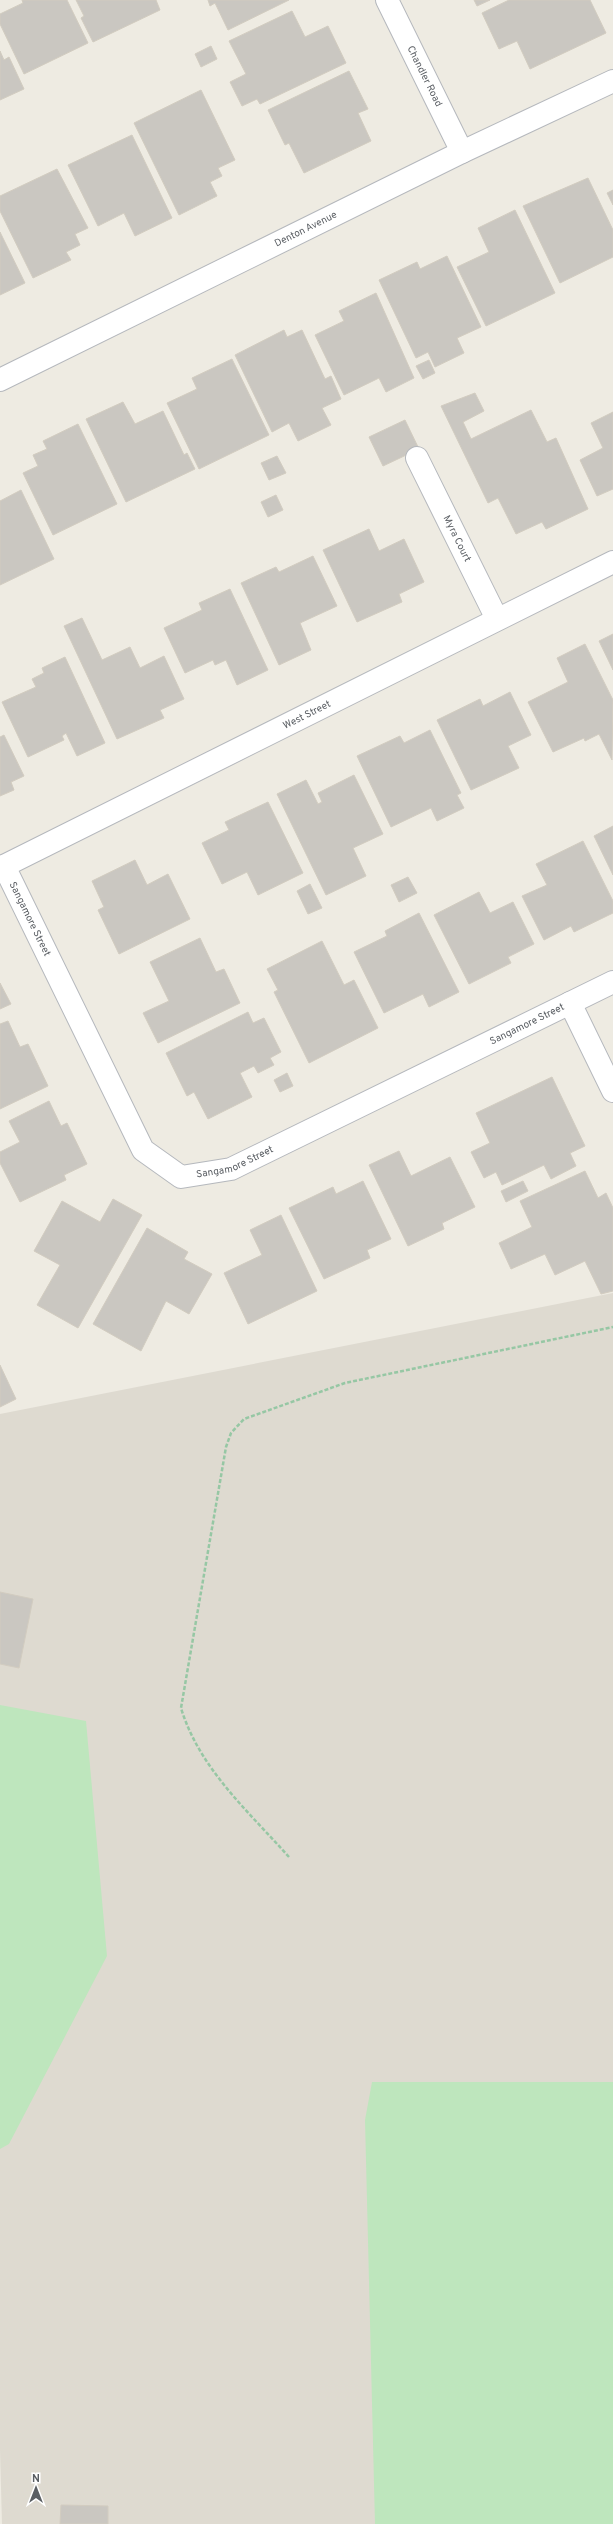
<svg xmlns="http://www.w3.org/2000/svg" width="613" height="2524" viewBox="0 0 613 2524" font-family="Overpass,sans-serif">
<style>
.education{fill:#dedad0}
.green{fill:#bee6bd}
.building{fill:#cac7c1;stroke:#d2ccc0}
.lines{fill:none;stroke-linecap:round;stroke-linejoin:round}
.street-casing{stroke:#b5b8bd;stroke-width:24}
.path{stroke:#96c7a4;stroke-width:2.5;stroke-dasharray:4 2;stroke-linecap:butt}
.street{stroke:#fff;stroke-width:22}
.labels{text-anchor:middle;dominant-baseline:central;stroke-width:3;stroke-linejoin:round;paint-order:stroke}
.street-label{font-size:10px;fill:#5a5e63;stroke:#fff}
</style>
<rect width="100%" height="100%" fill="#eeebe2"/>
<path class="education" d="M613,1293V2524H2L0,2450V1414Z"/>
<path class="green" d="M0,1705L86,1721L107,1956L9,2144L0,2149Z
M372,2082H613V2524H375L365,2120Z"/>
<path class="building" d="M22,0H67L88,43L24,74L0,24V14L23,3Z
M76,0H156L160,10L93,42L81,18L84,16Z
M208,0H289L228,30L215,3L210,6Z
M474,0H490L477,6Z
M509,0H590L606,33L530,69L517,41L499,49L482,13Z
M292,11L305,37L328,26L346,63L260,104L257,99L242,106L230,82L246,74L229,41Z
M211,46L217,59L201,67L195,54Z
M0,51L4,60L9,57L24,89L0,100Z
M349,71L368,109L358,113L371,141L304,173L289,143L285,145L268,110Z
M201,90L235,160L218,168L222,176L210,182L217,196L179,215L134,123Z
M132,135L172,218L135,236L124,213L98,226L68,165Z
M57,169L88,228L75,234L80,245L66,252L71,260L33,278L0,211V196Z
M588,178L613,230V257L560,283L523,206Z
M613,190V205L607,193Z
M515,210L555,293L486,326L457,267L489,252L478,228Z
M0,232L25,283L0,295Z
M447,256L481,327L457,338L464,353L435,367L428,352L416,358L379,280L417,262L420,269Z
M376,293L414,378L386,392L379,378L344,395L315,335L344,321L339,311Z
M284,330L287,337L302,330L325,379L331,376L341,399L322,408L331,425L298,441L289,423L272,432L235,355Z
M232,359L269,435L199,469L167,403L197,389L192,378Z
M429,360L435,373L423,379L416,366Z
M475,393L484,411L463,422L471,439L531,410L547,442L556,438L588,509L546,529L542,522L516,534L498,498L488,503L441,406Z
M123,402L135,424L163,411L184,455L187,453L195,469L126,502L86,419Z
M613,412V489L597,496L580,460L603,448L591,423Z
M405,420L419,449L383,466L369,437Z
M78,424L117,504L53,535L23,473L38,466L33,455L47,449L43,441Z
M277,456L286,473L269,480L261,463Z
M21,490L54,559L0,585V501Z
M276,495L283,510L268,517L261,502Z
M369,529L379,551L404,539L424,582L399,594L402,602L357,622L323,550Z
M313,556L337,606L300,623L311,650L279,665L241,583L276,567L279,572Z
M230,589L268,670L237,685L226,660L215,665L213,660L185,673L164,628L202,610L199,603Z
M82,618L102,660L130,647L140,668L164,656L184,699L160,710L164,718L117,739L64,626Z
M613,634V670L599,641Z
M585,644L613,700L612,760L599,734L585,741L584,738L553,752L528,702L568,682L557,658Z
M65,657L105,743L77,756L66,733L62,736L64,740L28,757L2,702L36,687L32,679L44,673L42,668Z
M510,692L531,735L508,746L519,768L471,790L437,720L480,699L483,706Z
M430,730L461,793L457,795L464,808L437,821L431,808L391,827L357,756L400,736L404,743Z
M4,735L24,776L11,782L14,790L0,796V737Z
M354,775L383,834L353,848L366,876L326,895L277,794L306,780L318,804L322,802L318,793Z
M268,802L303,873L258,895L247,872L222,884L202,843L229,830L225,822Z
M613,826V875L594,836Z
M583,841L613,901V913L574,932L571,926L544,940L522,896L547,885L536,864Z
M135,860L147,885L168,874L190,919L119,954L98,910L104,907L92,881Z
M408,877L417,893L399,902L391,885Z
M310,884L322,908L308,914L297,891Z
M479,892L490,913L513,902L534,944L508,957L511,963L469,984L434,915Z
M419,913L459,992L429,1007L423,994L384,1013L354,952L387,936L385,931Z
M200,938L216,972L224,969L240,1003L158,1043L143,1013L169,1001L150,962Z
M322,941L344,985L354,980L378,1028L309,1063L274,992L278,990L267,969Z
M0,983L11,1004L0,1009Z
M248,1012L253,1023L264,1018L281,1052L270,1058L274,1065L258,1073L254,1066L240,1073L252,1097L208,1119L194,1092L187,1096L166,1053Z
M8,1021L20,1047L28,1044L48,1086L0,1109V1024Z
M287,1073L293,1086L280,1092L274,1080Z
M552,1077L585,1146L570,1153L576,1166L551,1179L544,1165L502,1185L496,1172L484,1178L471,1152L490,1143L476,1113Z
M49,1101L61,1126L67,1123L87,1164L64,1175L66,1180L20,1202L0,1163V1152L20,1142L9,1121Z
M399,1151L411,1176L450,1157L475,1207L442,1223L444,1229L408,1246L369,1165Z
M585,1171L598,1198L606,1193L613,1208V1291L601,1294L585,1261L555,1275L545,1254L511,1269L499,1243L532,1227L520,1201Z
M363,1181L391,1239L367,1250L370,1258L324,1279L289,1208L333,1187L336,1194Z
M523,1181L528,1191L506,1202L501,1191Z
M113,1199L142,1215L78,1328L37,1305L60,1265L34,1251L62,1201L100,1222Z
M281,1215L317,1291L248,1324L224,1273L262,1255L250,1230Z
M147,1228L188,1252L184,1259L212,1274L189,1314L166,1301L141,1351L93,1324Z
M0,1365L16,1399L0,1407Z
M0,1592L33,1599L19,1668L0,1664Z
M61,2505L108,2506V2524H60Z"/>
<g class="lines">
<g class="street-casing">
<g id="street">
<path id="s1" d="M387,0L462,152"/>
<path id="s2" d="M0,380L462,152L613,81"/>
<path id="s3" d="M417,458L497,619"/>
<path id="s4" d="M4,866L143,1150L181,1177L231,1169L613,982"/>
<path id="s5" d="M0,868L613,562"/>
<path d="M570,1003L613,1091"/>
</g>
</g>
<path class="path" d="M289,1857C248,1811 199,1768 181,1708L226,1447L231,1433L244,1419L345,1383L613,1327"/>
<use href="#street" class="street"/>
</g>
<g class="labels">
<g class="street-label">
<text stroke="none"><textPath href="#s1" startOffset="85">Chandler Road</textPath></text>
<text stroke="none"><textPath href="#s2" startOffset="341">Denton Avenue</textPath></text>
<text stroke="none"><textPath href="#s3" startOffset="90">Myra Court</textPath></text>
<text stroke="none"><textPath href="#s5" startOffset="343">West Street</textPath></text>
<text stroke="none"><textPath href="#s4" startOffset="59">Sangamore Street</textPath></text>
<text stroke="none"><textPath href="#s4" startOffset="743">Sangamore Street</textPath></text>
<text stroke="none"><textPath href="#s4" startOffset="419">Sangamore Street</textPath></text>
</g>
</g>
<g transform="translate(36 2488)" stroke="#ffffff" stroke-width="3" paint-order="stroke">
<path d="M0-3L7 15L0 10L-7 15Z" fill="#5a5e63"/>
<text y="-6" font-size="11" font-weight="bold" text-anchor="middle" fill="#5a5e63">N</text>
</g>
</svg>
